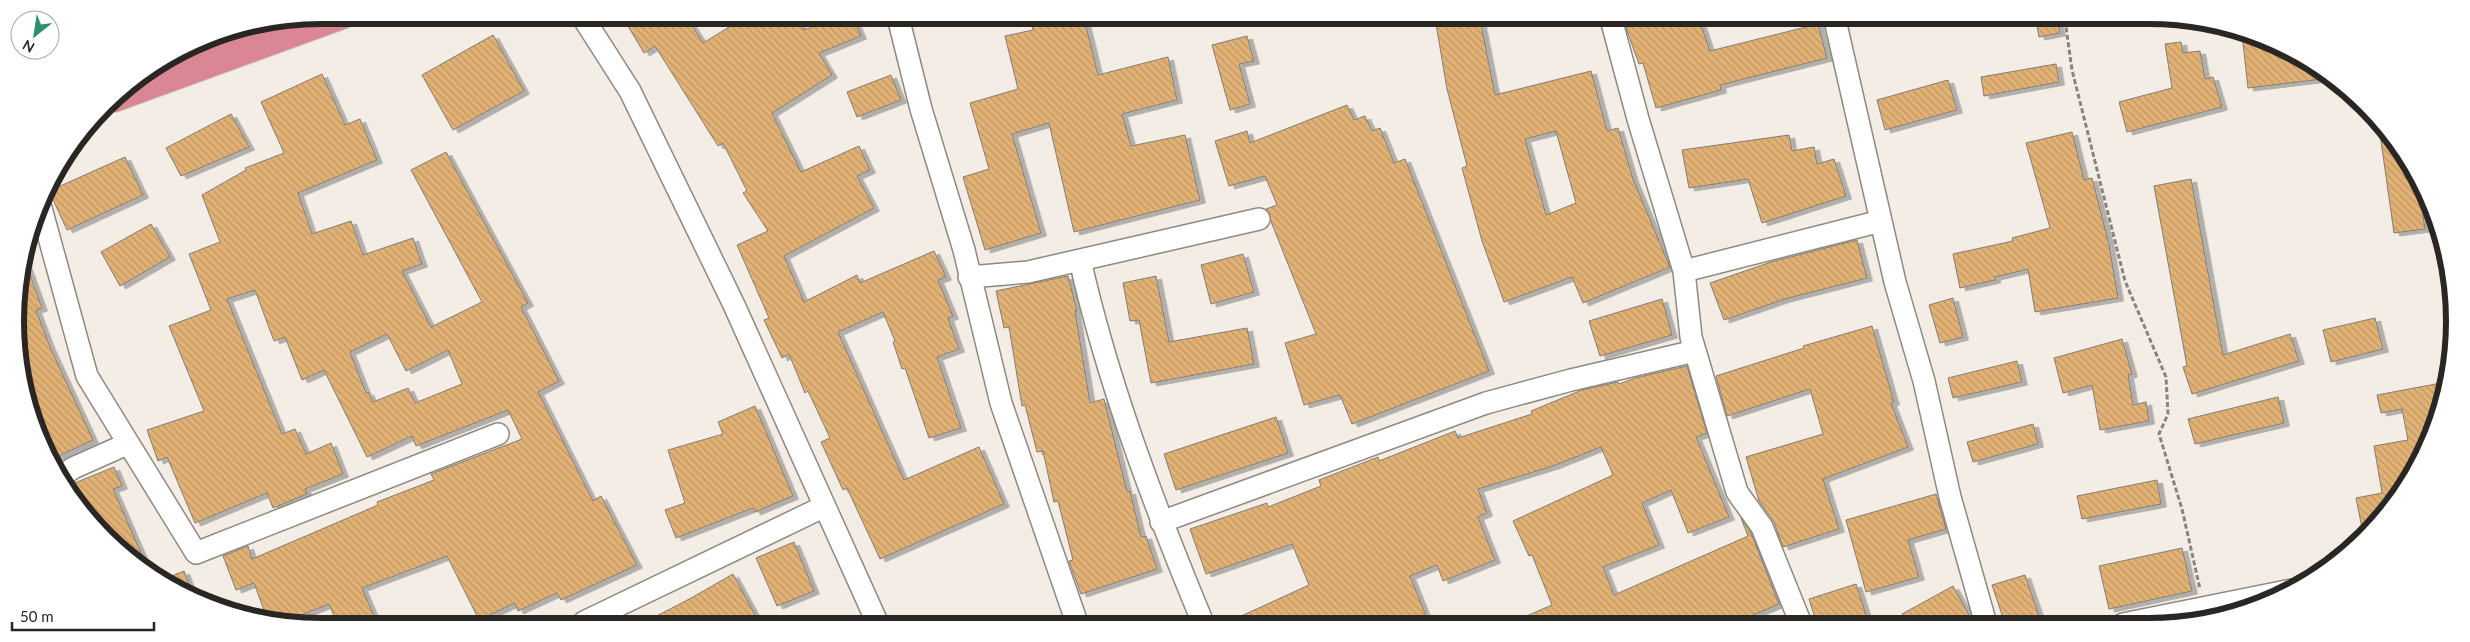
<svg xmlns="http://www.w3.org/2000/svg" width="2470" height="642" viewBox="0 0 2470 642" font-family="Lato,sans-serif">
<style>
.building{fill:url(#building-back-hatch);stroke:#827d77;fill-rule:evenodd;filter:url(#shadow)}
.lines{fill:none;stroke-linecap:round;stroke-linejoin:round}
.minor-casing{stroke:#8e8982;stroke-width:24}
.trunk-casing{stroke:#cccbca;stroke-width:30}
.path{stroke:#87837e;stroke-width:3;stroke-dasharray:5 2.5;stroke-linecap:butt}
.minor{stroke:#fff;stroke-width:21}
.trunk{stroke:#da8694;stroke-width:28}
.rim{fill:none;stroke:#292624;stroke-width:6}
</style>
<defs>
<pattern id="building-back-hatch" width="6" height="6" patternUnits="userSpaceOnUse" patternTransform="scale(1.25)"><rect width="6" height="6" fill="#e1b174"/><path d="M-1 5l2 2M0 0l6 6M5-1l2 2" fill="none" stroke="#c19864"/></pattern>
<filter id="shadow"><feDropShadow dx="5.5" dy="3" stdDeviation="0" flood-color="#0004"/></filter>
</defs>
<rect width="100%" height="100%" fill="#f3ede6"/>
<path class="building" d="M622,16H686L703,43L747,16H796L804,30L839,17H853L861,36L819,53L832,75L772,113L801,172L859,146L870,170L857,176L874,208L784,256L804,302L857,275L860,283L934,251L946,277L938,280L953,316L948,318L959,349L937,357L961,428L929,438L905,368L902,369L893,342L895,341L883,312L838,332L904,480L979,447L1004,504L880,559L847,488L843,490L821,442L830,438L808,391L805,393L789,354L782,358L764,320L769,318L737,245L768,231L743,193L747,191L723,143L718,146L655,46L644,53Z
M1030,17L1084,18L1098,75L1168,57L1177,100L1122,114L1131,146L1185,135L1200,200L1074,232L1049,123L1012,134L1041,233L985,250L963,177L989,169L970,103L1018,89L1005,36L1033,30Z
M1435,18L1480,19L1495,95L1591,71L1607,131L1618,128L1633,179L1670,267L1583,303L1572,277L1504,302L1482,241L1462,168L1467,166L1447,89ZM1556,131L1576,203L1546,215L1525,139Z
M1651,19H1699L1710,51L1818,24L1827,58L1720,85L1721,90L1656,108L1643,63L1639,64L1626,28Z
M2036,20H2057L2060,33L2039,37Z
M2242,34L2319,66L2331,78L2248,88Z
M493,35L524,91L453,130L422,75Z
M1247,36L1254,61L1239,64L1250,104L1230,110L1212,45Z
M2181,42L2183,53L2200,51L2205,79L2213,77L2222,107L2127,132L2119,102L2172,88L2165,44Z
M2056,64L2059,82L1984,96L1981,77Z
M322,74L345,125L360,119L377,160L298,193L312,234L351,221L363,255L413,238L422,264L402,271L431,327L482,302L411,170L446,152L528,303L521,307L559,381L538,392L593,501L601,496L637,565L561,600L557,593L518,611L515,603L479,620L447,556L362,588L376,621H336L329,604L286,621H268L254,583L236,590L223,556L248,546L252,559L378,505L377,502L434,480L431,474L522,439L508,410L416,446L412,436L367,457L324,370L302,380L285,337L274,341L255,290L227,299L282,434L295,429L306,454L331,443L343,474L305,489L307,494L273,508L267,493L195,523L167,457L158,461L147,430L204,411L169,326L211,310L189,254L220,242L202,195L246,170L245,168L284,153L261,102ZM387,334L406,371L448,350L462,384L415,403L408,388L373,402L368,392L366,393L350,352Z
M891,75L901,100L857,117L847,92Z
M1948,80L1957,110L1885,130L1877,100Z
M1347,105L1354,120L1365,116L1372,131L1380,128L1394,163L1405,159L1489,371L1352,424L1340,395L1304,405L1285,343L1316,334L1266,209L1277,205L1265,176L1229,186L1215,141L1247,131L1250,143Z
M231,114L249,147L181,176L166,148Z
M2379,127L2403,151L2419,189L2425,229L2394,233Z
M2072,132L2084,180L2092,178L2109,245L2118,298L2035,312L2028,269L1995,277V280L1960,288L1953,254L2013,241L2012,238L2050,228L2026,143Z
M1789,135L1792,151L1814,147L1817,164L1834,159L1846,196L1762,223L1748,179L1689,188L1682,150Z
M125,157L143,195L67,230L49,191Z
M2191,179L2223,355L2290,334L2299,361L2192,394L2183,367L2187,366L2154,186Z
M151,224L170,257L120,286L101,252Z
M1857,240L1867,278L1785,299L1724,320L1710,283L1771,262Z
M1243,254L1254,292L1211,304L1201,265Z
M26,264L42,308L36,310L50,347L93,440L52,459L31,419L16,301Z
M1068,276L1077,311H1075L1090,403L1104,399L1127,492L1130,491L1141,537L1146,536L1157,569L1081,594L1069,561L1073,560L1058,501L1054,502L1043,451L1037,452L1025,405L1022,406L1009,327L1004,328L996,291Z
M1156,276L1169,342L1247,328L1254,364L1151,383L1139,320L1130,321L1123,283Z
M1953,298L1963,337L1940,343L1929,305Z
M1662,299L1672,335L1600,356L1589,321Z
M2375,318L2383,349L2331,362L2323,330Z
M1872,326L1894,402L1891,403L1908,447L1823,479L1839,529L1783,547L1774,522L1759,501L1746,457L1823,434L1810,389L1727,416L1716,376L1804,348L1803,346Z
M2122,339L2132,374L2128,375L2133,405L2146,402L2149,421L2100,430L2092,385L2063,393L2054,358Z
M2017,361L2022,382L1953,398L1948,378Z
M1687,366L1707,433L1696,437L1729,517L1688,533L1671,490L1642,503L1659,545L1603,567L1614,595L1748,536L1741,518L1751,533L1779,604L1732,624L1510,623L1552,605L1532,555L1529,556L1513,521L1613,475L1601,447L1553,466L1478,489L1487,513L1478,517L1495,560L1443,581L1437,565L1410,576L1429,623H1226L1309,585L1292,544L1206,574L1190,529L1267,503L1268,507L1321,486L1319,480L1378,457L1379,461L1455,431L1458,438L1532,414L1531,411L1582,390L1618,382L1619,384L1635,378Z
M2441,383L2443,397L2414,474L2364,538L2356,498L2382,493L2374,446L2408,440L2402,409L2381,413L2377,395Z
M2278,397L2284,423L2195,444L2188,419Z
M755,406L793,496L755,512L753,508L676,538L665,510L685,503L668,450L723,434L718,422Z
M1276,417L1288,453L1176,490L1164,454Z
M2033,424L2038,444L1973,462L1967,442Z
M114,467L122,486L113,489L148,569L84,513L72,484Z
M2157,480L2161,504L2082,519L2077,496Z
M1936,494L1946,529L1908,540L1919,577L1866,592L1846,520Z
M794,542L814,591L777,606L756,558Z
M2182,548L2192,591L2109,609L2099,566Z
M184,571L193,596L168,586L161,580Z
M733,574L759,622H645L693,597Z
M2025,575L2040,619L2023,624H2005L1992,585Z
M1856,584L1869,624H1817L1809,599Z
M1953,586L1969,615L1952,624H1908L1902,614Z"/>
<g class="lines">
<g class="minor-casing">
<path id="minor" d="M582,16L630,91L734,305L877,622
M898,17L921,109L964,250L1001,403L1077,623
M1611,19L1638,119L1684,271L1881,221
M1835,20L1895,282L1924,381L1950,497L1986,624
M41,208L87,376L196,553L498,434
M1080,260C1108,384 1154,505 1203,623
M1684,271L1691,337L1737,492L1762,527L1801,624
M969,277L1028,272L1259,219
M62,476L73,468L127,444
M1161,522L1486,403L1571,380L1695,351
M584,622L823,507
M2123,624L2292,590"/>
</g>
<g class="trunk-casing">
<path id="trunk" d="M114,98L342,15"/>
</g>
<path class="path" d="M2065,20L2072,70L2125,281L2166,377L2168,414L2159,434L2182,509L2200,589"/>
<use href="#minor" class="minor"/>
<use href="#trunk" class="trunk"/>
</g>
<path d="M0 0H2470V642H0ZM321 24H2149A297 297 0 0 1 2446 321V321A297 297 0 0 1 2149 618H321A297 297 0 0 1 24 321V321A297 297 0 0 1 321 24Z" fill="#fff" fill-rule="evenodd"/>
<path class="rim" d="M321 24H2149A297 297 0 0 1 2446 321V321A297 297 0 0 1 2149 618H321A297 297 0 0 1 24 321V321A297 297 0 0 1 321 24Z"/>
<g transform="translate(35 35) rotate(210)"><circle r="24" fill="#ffffff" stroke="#a9a8a7"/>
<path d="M0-4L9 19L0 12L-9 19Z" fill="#2a916d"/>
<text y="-8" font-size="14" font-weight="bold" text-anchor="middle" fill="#292624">N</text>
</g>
<path d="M12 622v8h142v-8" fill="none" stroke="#292624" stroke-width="2.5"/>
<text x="20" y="622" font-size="15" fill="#292624" stroke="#ffffff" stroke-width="4" paint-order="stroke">50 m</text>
</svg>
